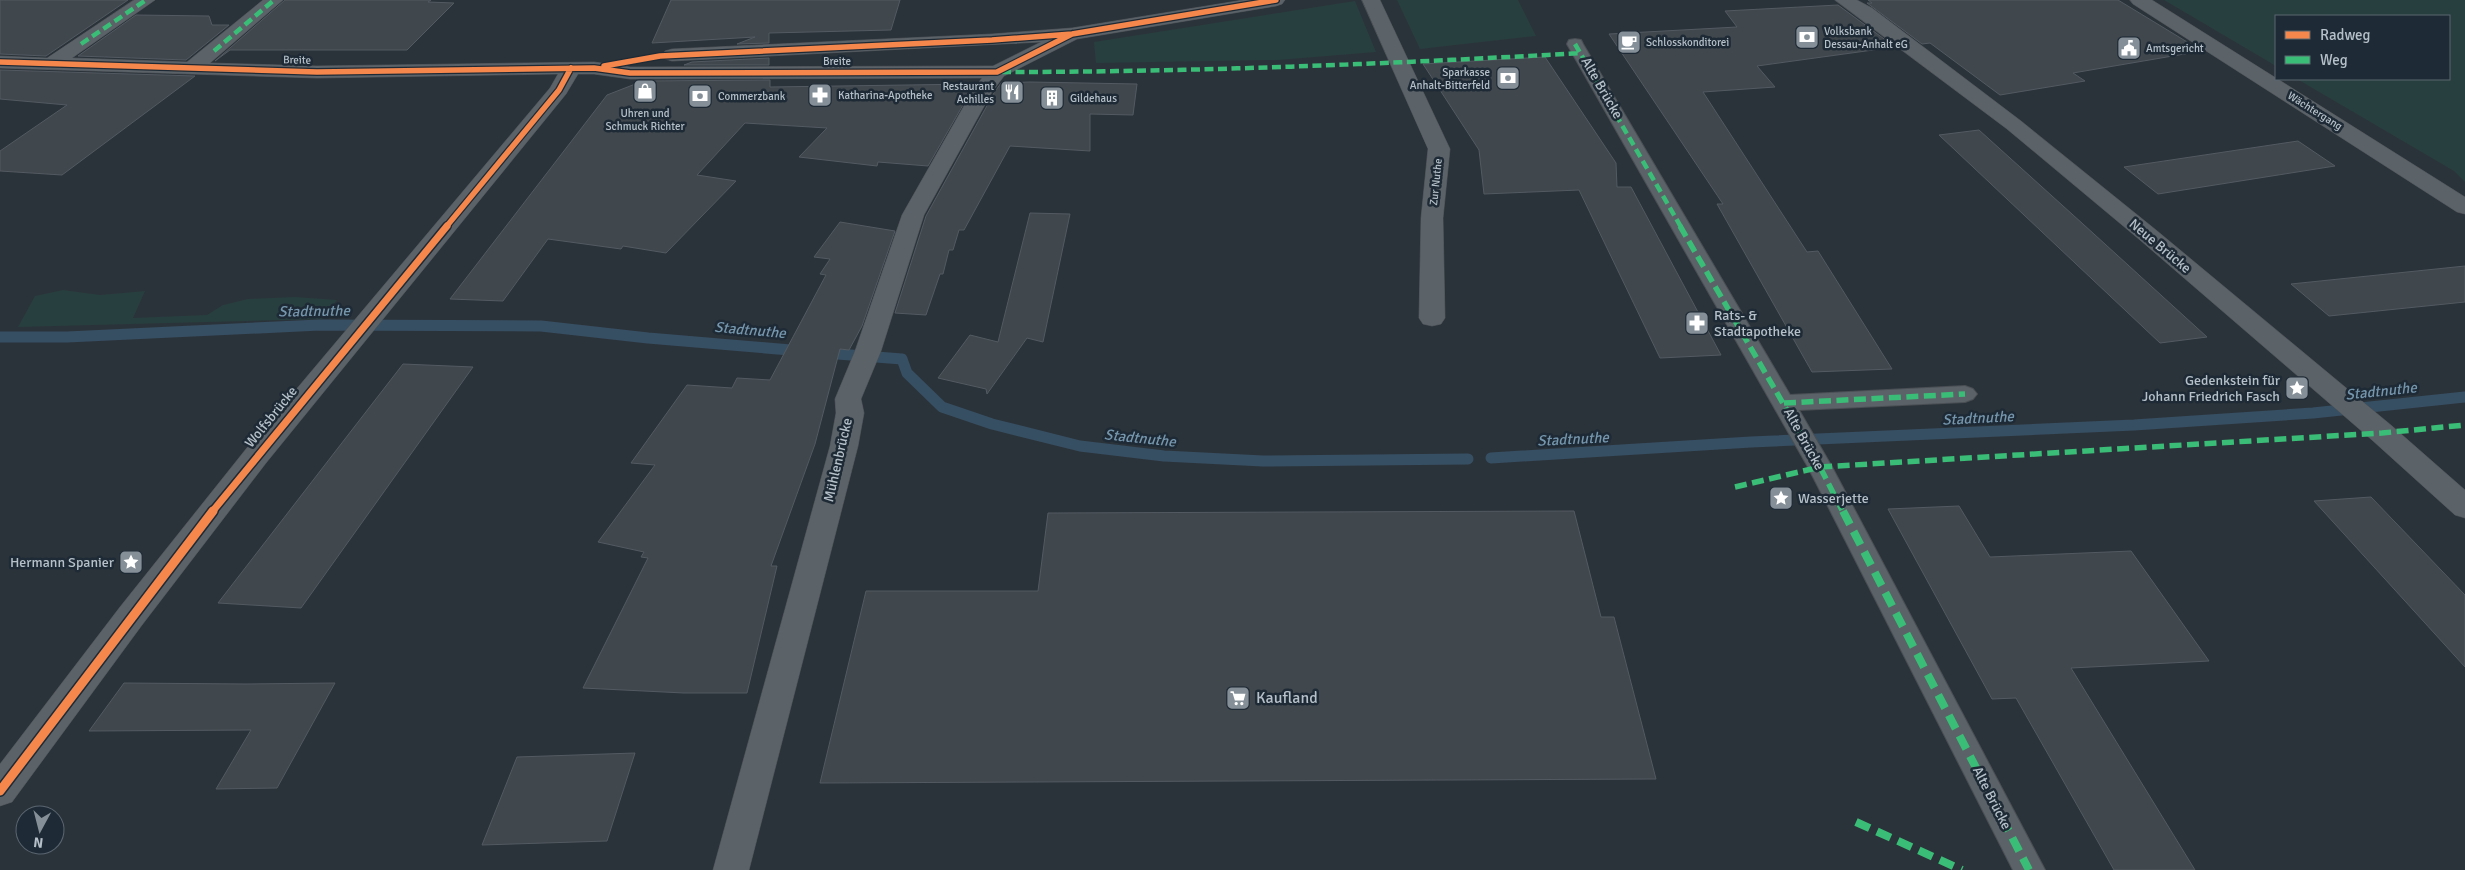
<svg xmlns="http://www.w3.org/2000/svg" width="2465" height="870" viewBox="0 0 2465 870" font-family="Signika,sans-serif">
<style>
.green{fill:#283f3f}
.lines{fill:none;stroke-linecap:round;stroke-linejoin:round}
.stream{stroke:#374f63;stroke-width:11}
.building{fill:#40474d;stroke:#535a61}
.pedestrian-casing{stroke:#494f54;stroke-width:2}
.minor-casing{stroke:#494f54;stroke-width:1}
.pedestrian{fill:#5b6268;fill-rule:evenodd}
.minor{fill:#5b6268;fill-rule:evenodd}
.quiet-far2{stroke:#3abd76;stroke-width:4.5;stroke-dasharray:9 4.5;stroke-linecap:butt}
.quiet-far1{stroke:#3abd76;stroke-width:5.5;stroke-dasharray:12 5.5;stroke-linecap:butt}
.quiet{stroke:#3abd76;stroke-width:8;stroke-dasharray:15 8;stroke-linecap:butt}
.cycleway-far2-casing{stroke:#1e2a35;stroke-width:8}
.cycleway-far1-casing{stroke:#1e2a35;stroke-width:10}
.cycleway-casing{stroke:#1e2a35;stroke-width:12}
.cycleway-far2{stroke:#f5874c;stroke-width:5.5}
.cycleway-far1{stroke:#f5874c;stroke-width:7}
.cycleway{stroke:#f5874c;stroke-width:9}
.labels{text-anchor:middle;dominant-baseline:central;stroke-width:5;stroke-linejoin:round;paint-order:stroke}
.far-poi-label{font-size:11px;fill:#b5c0ca;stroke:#1e2a35;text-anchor:start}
.far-street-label{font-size:11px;fill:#b5c0ca;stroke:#1e2a35}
.street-label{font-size:14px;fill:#b5c0ca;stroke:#1e2a35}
.poi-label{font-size:14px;fill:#b5c0ca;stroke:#1e2a35;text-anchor:start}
.water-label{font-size:15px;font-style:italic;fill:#7596ad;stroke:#1e2a35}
.near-poi-label{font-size:16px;fill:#b5c0ca;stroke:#1e2a35;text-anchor:start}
</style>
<rect width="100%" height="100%" fill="#2b333a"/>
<path class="green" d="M1397,0H1518L1536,36L1420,49Z
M2164,0H2465V182L2454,171L2297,79H2449V16H2276V66Z
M1355,1L1376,52L1278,60L1096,63L1094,42Z
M63,290L100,295L145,291L133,318L207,315L223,305L248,299L295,297L337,300L323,319L18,327L35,296Z"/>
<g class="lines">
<path class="stream" d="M0,337H67L320,325L541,326L648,338L802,351
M825,353L902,359L907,373L942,407L992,424L1080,446L1164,456L1263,461L1468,459
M1491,458L1751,442L2134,425L2313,413L2465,397"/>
</g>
<path class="building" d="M0,0H128L46,56L0,54Z
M285,0H431L428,2L454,3L407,50H230L215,61Z
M671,0H900L891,30L769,33V43L737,44L755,37L652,43Z
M1868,0H2118L2202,51L2073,73L2085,81L2000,95L1930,43L1922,44L1867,3H1872Z
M1838,5L1895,47L1757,66L1775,87L1703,92L1807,252L1818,251L1892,369L1812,372L1717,204H1723L1609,34L1737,27L1725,11Z
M136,15L209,16L212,25H229L186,60L78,56Z
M1545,57L1616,163L1617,187H1631L1721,355L1660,358L1579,190L1484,194L1479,150L1423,64Z
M769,58V65H684L692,62Z
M0,70L195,76L62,175L0,171V151L67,105L0,99Z
M770,80V87L975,84L928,166L878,162L877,166L799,157L827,128L745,123L697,175L736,181L666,253L623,246L621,249L548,239L503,301L450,299L607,95L643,81Z
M1030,82L1137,84L1133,115L1090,114V151L1010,146L964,230H959L953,250H949L943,274H940L926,315L895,313L926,216L994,93L1001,83Z
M1979,130L2083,224L2207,337L2160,343L1939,135Z
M2298,141L2335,166L2158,194L2124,167Z
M1030,213L1070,214L1043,342L1027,338L987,394L986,389L938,378L970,335L998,342Z
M840,222L895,231L862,326L849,350L840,349L815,444L771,566H777L747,693H684L583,688L648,558L641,557L644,552L598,542L655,465L631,463L687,385L732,388L737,378L770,380L826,275L820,274L830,259L814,257Z
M2465,266V302L2329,316L2291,284Z
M403,364L473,367L301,608L218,603Z
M2371,497L2465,595V667L2314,501Z
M1959,506L1990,557L2131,551L2209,661L2071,668L2195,870H2114L2016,698L1992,699L1888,509Z
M1574,511L1601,617H1614L1656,779L820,783L866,591H1038L1048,513Z
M124,683L246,684L335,683L277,788L216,789L251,730L89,731Z
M635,753L607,841L482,845L517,757Z"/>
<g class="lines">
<g class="pedestrian-casing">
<path id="pedestrian" d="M1575,39L1581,40L1583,44L1790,395L1965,386L1973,389L1977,394L1973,399L1965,402L1799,410L1832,467L2045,870H2013L1808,467L1567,44L1569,40Z"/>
</g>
<g class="minor-casing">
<path id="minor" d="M134,0H155L72,58L187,62L263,0H283L210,63L317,66L594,62L630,67L993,66L1041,42L672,61L665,59L662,55L665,51L672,49L992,34L1072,28L1243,0H1285L1282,4L1276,6L1077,39L1004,76L992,92L924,215L881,351L861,399L864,413L858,446L749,870H713L830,446L836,413L835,399L855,351L902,215L973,90L982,78L630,79L594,74H578L566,94L266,463L142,625L12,802L0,806V764L120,607L246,449L550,88L558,74L317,78L0,68V56L47,58Z
M1362,0H1380L1450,149L1443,218L1445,318L1441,324L1432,326L1423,324L1419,318L1421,218L1428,149Z
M1835,0H1857L1872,8L2021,121L2156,230L2392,426L2465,490V518L2455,515L2372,440L2140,240L2007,129Z
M2130,0H2152L2465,197V214L2457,212L2133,4Z"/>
</g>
<use href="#pedestrian" class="pedestrian"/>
<use href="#minor" class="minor"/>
<path class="quiet-far2" d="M81,44L146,0
M1575,44L1681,227
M214,51L274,0
M1002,72C1195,72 1388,64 1581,53"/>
<path class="quiet-far1" d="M1680,226L1820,467L1843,512
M1784,403L1965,394
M1735,487L1820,467L2382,433L2465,425"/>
<path class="quiet" d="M1843,511L2029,870
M1856,822L1962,870"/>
<g class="cycleway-far2-casing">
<path id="cycleway-far2" d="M0,62L317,72L594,68L630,73L997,72L1072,34
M604,66L660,56L992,40L1072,34L1276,0
M446,227L559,90L571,68"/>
</g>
<g class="cycleway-far1-casing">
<path id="cycleway-far1" d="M212,512L447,226"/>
</g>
<g class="cycleway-casing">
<path id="cycleway" d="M0,791L213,511"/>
</g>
<use href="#cycleway-far2" class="cycleway-far2"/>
<use href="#cycleway-far1" class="cycleway-far1"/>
<use href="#cycleway" class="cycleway"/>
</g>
<defs>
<g id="bank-square" transform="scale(1.25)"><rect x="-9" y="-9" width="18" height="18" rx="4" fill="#858f98" stroke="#1e2a35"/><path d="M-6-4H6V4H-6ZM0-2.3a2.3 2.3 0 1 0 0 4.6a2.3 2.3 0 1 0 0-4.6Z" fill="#fff"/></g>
<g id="cafe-square" transform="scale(1.25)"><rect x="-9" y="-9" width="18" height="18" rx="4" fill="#858f98" stroke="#1e2a35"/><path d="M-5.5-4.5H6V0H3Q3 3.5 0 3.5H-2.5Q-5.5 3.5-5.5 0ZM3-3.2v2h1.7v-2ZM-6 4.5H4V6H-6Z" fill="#fff"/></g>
<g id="civic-square" transform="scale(1.25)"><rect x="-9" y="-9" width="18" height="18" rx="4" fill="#858f98" stroke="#1e2a35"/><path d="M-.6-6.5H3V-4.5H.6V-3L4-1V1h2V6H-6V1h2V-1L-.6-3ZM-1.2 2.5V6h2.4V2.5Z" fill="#fff"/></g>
<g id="shop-square" transform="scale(1.25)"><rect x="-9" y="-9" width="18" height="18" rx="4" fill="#858f98" stroke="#1e2a35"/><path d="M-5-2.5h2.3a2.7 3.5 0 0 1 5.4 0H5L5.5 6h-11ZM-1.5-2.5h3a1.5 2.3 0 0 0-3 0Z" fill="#fff"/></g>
<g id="restaurant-square" transform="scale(1.25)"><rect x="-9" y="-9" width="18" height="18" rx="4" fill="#858f98" stroke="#1e2a35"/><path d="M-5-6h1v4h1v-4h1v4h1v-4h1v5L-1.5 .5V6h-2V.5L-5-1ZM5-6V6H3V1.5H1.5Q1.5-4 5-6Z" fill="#fff"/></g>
<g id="pharmacy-square" transform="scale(1.25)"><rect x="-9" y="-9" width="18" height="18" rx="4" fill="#858f98" stroke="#1e2a35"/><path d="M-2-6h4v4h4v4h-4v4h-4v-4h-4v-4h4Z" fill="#fff"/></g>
<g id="building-square" transform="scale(1.25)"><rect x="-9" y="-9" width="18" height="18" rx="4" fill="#858f98" stroke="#1e2a35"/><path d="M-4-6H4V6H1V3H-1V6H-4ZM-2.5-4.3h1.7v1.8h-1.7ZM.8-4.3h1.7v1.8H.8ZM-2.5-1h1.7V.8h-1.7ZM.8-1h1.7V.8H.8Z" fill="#fff"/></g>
<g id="sight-square" transform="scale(1.25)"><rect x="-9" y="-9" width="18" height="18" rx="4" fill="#858f98" stroke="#1e2a35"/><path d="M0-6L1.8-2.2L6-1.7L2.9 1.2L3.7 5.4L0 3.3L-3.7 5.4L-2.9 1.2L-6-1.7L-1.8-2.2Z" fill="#fff"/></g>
<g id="supermarket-square" transform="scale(1.25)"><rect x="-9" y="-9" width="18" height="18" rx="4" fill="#858f98" stroke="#1e2a35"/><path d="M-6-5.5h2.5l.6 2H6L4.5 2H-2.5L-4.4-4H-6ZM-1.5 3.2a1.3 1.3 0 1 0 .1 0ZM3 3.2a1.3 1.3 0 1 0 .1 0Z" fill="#fff"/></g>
</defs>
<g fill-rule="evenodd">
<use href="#bank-square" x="1807" y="37"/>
<use href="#cafe-square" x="1629" y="42"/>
<use href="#civic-square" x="2129" y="48"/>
<use href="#bank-square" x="1508" y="78"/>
<use href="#shop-square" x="645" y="91"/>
<use href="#restaurant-square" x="1012" y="92"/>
<use href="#pharmacy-square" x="820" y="95"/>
<use href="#bank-square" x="700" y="96"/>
<use href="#building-square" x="1052" y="98"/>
<use href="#pharmacy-square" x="1697" y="323"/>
<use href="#sight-square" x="2297" y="388"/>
<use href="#sight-square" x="1781" y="498"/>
<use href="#sight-square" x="131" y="562"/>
<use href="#supermarket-square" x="1238" y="698"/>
</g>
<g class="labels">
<g class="far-poi-label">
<text x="1824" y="31">Volksbank<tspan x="1824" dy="13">Dessau-Anhalt eG</tspan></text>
<text x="1646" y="42">Schlosskonditorei</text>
<text x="2146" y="48">Amtsgericht</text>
<text x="1490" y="72" text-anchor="end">Sparkasse<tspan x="1490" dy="13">Anhalt-Bitterfeld</tspan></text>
<text x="994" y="86" text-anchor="end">Restaurant<tspan x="994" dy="13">Achilles</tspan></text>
<text x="838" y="95">Katharina-Apotheke</text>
<text x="718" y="96">Commerzbank</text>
<text x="1070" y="98">Gildehaus</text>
<text x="645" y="113" text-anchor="middle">Uhren und<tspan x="645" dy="13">Schmuck Richter</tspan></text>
</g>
<g class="far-street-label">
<text transform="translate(297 60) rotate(1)">Breite</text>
<text x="837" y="61">Breite</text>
<text transform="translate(2315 111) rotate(32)">Wächtergang</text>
<text transform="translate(1436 182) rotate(-84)">Zur Nuthe</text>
</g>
<g class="street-label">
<text transform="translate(1602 88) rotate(60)">Alte Brücke</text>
<text transform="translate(2160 246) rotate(40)">Neue Brücke</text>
<text transform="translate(271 417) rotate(-51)">Wolfsbrücke</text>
<text transform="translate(1804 439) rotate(61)">Alte Brücke</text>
<text transform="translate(838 460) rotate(-77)">Mühlenbrücke</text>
<text transform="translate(1992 798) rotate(63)">Alte Brücke</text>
</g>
<g class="poi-label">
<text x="1714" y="315">Rats- &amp;<tspan x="1714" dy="16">Stadtapotheke</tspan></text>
<text x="2280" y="380" text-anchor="end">Gedenkstein für<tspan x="2280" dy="16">Johann Friedrich Fasch</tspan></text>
<text x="1798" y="498">Wasserjette</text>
<text x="114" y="562" text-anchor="end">Hermann Spanier</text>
</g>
<g class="water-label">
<text transform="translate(314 311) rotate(-1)">Stadtnuthe</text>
<text transform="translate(750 330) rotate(5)">Stadtnuthe</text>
<text transform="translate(2381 391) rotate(-6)">Stadtnuthe</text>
<text transform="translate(1978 418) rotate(-3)">Stadtnuthe</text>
<text transform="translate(1140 438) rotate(6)">Stadtnuthe</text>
<text transform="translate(1573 439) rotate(-3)">Stadtnuthe</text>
</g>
<g class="near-poi-label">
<text x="1256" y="698">Kaufland</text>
</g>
</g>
<rect x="2275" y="15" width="175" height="65" fill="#1e2a35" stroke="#5a6671"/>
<rect x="2285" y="31" width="25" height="8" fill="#f5874c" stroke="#5a6671"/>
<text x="2320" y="40" font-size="15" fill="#b5c0ca">Radweg</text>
<rect x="2285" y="56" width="25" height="8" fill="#3abd76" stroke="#5a6671"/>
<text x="2320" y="65" font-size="15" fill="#b5c0ca">Weg</text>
<g transform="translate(40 830) rotate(187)"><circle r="24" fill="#1e2a35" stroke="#5a6671"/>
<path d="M0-4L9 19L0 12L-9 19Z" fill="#858f98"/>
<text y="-8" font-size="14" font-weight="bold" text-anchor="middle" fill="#b5c0ca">N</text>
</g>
</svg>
